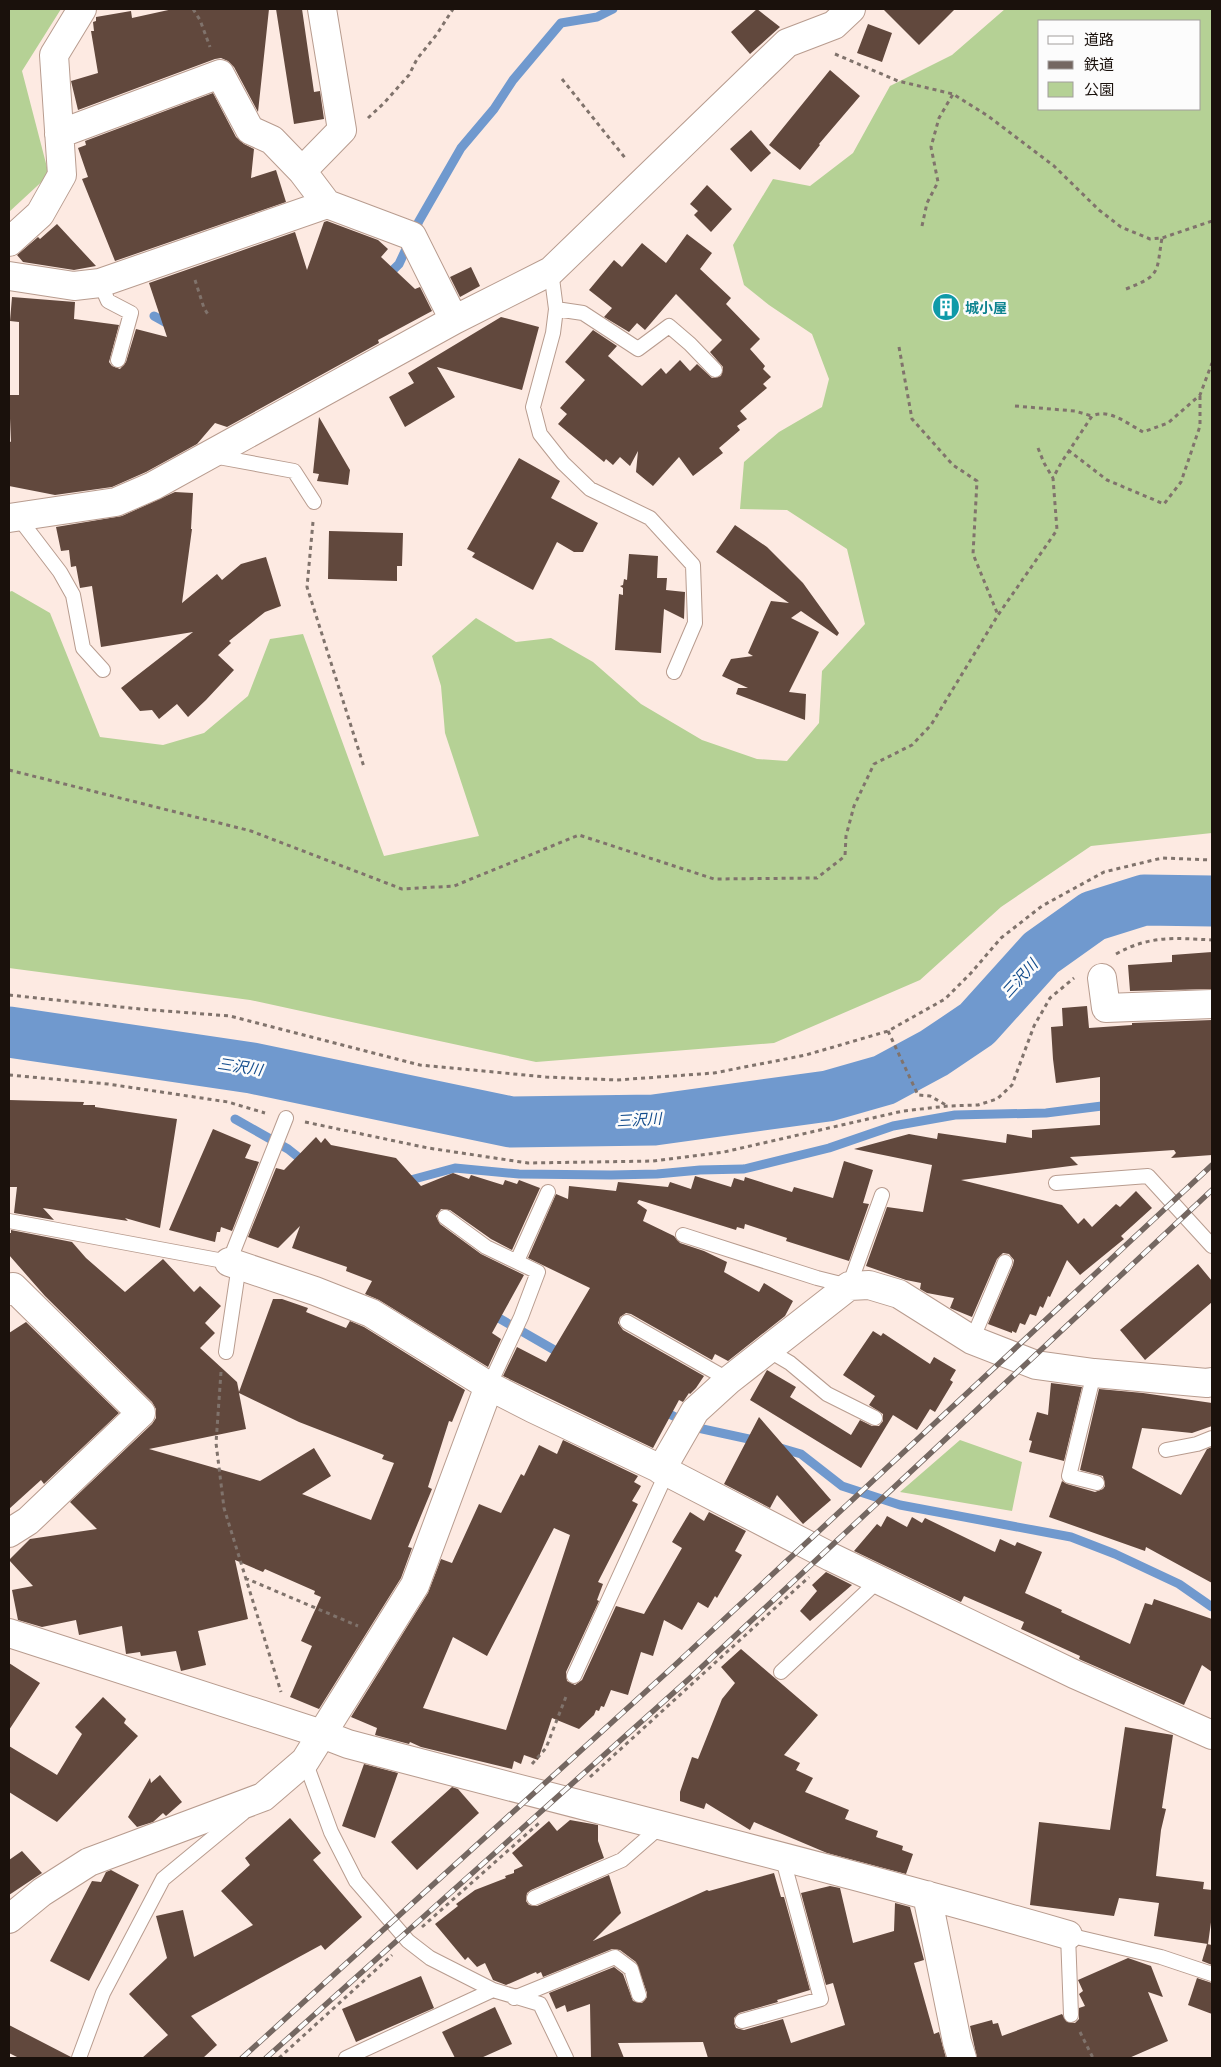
<svg xmlns="http://www.w3.org/2000/svg" width="1221" height="2067" viewBox="0 0 1221 2067" font-family="Barlow,'Noto Sans JP',sans-serif">
<style>
.green{fill:#b5d195;fill-rule:evenodd}
.lines{fill:none;stroke-linecap:round;stroke-linejoin:round}
.stream{stroke:#7099ce;stroke-width:9}
.river{stroke:#7099ce;stroke-width:51}
.building{fill:#61483d;fill-rule:evenodd}
.lane-casing{stroke:#b89c8f;stroke-width:16}
.street-casing{stroke:#b89c8f;stroke-width:30}
.path{stroke:#80736c;stroke-width:3;stroke-dasharray:4 4;stroke-linecap:butt}
.lane{stroke:#fff;stroke-width:14}
.street{stroke:#fff;stroke-width:28}
.rail-casing{stroke:#746761;stroke-width:5.5}
.rail{stroke:#fcfcfc;stroke-width:4;stroke-dasharray:11;stroke-linecap:butt}
.labels{text-anchor:middle;dominant-baseline:central;stroke-width:5;stroke-linejoin:round;paint-order:stroke}
.culture-label{font-size:14px;font-weight:bold;fill:#0d838f;stroke:#fcfcfc;text-anchor:start}
.water-label{font-size:15px;font-style:italic;fill:#144d8d;stroke:#fcfcfc}
</style>
<rect width="100%" height="100%" fill="#fdeae2"/>
<path class="green" d="M9,9H61L22,71L49,175L9,212Z
M1005,9H1212V833L1091,846L1001,907L920,980L774,1043L536,1062L250,1000L9,968V592L12,591L50,613L100,737L163,745L204,733L248,696L270,639L303,634L384,856L479,836L445,733L441,686L432,656L476,618L516,642L551,638L593,662L641,704L702,740L757,759L787,761L819,723L822,671L865,624L847,549L787,510L740,509L744,462L779,432L822,407L829,379L812,334L769,305L744,285L733,245L773,179L810,186L853,153L890,86L952,55ZM1040,21H1200V109H1040Z
M960,1440L1022,1462L1012,1511L900,1492Z"/>
<g class="lines">
<path class="stream" d="M386,277L399,264L419,221L461,148L494,109L513,80L561,23L597,17L613,9
M154,316L172,326
M235,1119L288,1149L307,1164
M403,1182L455,1168L519,1174L611,1175L657,1174L700,1170L744,1169L829,1148L893,1126L955,1115L1046,1113L1110,1105
M490,1313L563,1355
M661,1410L698,1428L758,1441
M777,1447L801,1454L842,1486L900,1505L1071,1537L1115,1554L1179,1584L1212,1607"/>
<path class="river" d="M9,1032L252,1068L511,1122L654,1120L828,1096L884,1080L934,1053L977,1024L1041,953L1093,916L1144,900L1212,901"/>
</g>
<path class="building" d="M173,9H269L258,112L234,67L228,61L221,58L215,59L78,110L71,81L98,73L91,31H94L93,22L96,21V17L131,11L132,18Z
M276,9H302L314,92L320,91L324,119L294,124Z
M757,9L780,27L750,54L731,32Z
M883,9H955L919,45Z
M868,24L892,33L882,62L857,53Z
M830,70L860,96L819,144L820,145L800,170L769,145Z
M213,93L236,137L244,144L254,149L251,178L276,170L286,202L115,261L82,179L88,177L78,148L86,145L85,141Z
M751,130L771,153L751,172L730,149Z
M707,185L732,209L711,232L694,215L698,211L690,204Z
M327,221L378,240L388,249L381,257L415,289L420,287L432,311L378,340L379,343L227,427L215,423L197,444L146,472L112,487L55,495L9,486V441L11,442L9,395H19V322L10,321L12,297L75,302L74,319L119,325L109,362L112,366L120,369L126,362L136,329L167,337L149,283L295,232L307,270L324,222Z
M57,224L96,266L74,270L23,262L17,255L38,237L40,239Z
M687,234L712,253L700,269L731,298L726,304L760,339L750,349L765,366L763,369L771,377L763,384L767,388L740,411L747,419L737,426L740,430L719,448L723,453L693,476L679,457L653,486L636,472L638,451L630,466L620,457L613,465L606,459L604,462L558,424L567,414L560,408L585,380L565,362L593,330L617,346L608,356L642,386L661,368L666,374L680,360L690,371L697,364L712,378L721,376L723,367L710,352L722,340L676,294L645,330L637,323L629,332L604,317L612,308L589,290L614,260L622,267L642,243L666,263Z
M471,267L480,286L460,297L450,277Z
M501,317L539,327L522,390L437,367L455,397L405,427L389,397L414,383L408,373Z
M319,417L350,470L348,485L317,481L319,474L313,473Z
M519,458L560,481L551,498L598,523L583,552H574L557,542L533,590L472,557L475,553L467,549Z
M175,492L193,493L191,529H192L182,603L217,574L222,580L241,564L266,557L281,606L265,612L229,641L231,643L218,655L234,670L206,700L188,717L177,704L159,719L152,710L140,711L121,688L193,632L101,647L92,586L80,588L76,566L71,567L69,550L61,551L56,527L122,516Z
M735,525L767,547L803,583L839,633L837,636L801,611L791,618L819,632L789,692L806,694L805,720L736,694L738,688H748L722,676L731,659L753,656L748,653L771,601L789,603L716,552Z
M329,531L403,533L402,566H397V581L328,579Z
M629,554L658,556L657,578H667L666,590L685,592L684,619L664,609L661,653L615,650L619,594L623,595V588L620,586L623,585L624,579L627,580Z
M1212,952V989L1130,991L1128,965L1172,962V955Z
M1087,1006L1089,1028L1132,1025V1023L1212,1020V1155L1171,1158L1176,1153L1174,1150L1070,1157L1078,1165L961,1180L1062,1205L1078,1224L1084,1218L1092,1227L1116,1204L1120,1207L1136,1191L1152,1208L1121,1236L1124,1239L1080,1275L1067,1260L1050,1297L1048,1296L1043,1308L1040,1306L1036,1316L1030,1314L1025,1325L1020,1323L1016,1333L1012,1331V1333L988,1324L1013,1265L1014,1260L1009,1254L1003,1253L997,1259L972,1317L950,1308L954,1298L927,1293L920,1289L921,1283L906,1280L866,1266L887,1207L923,1212L932,1165L854,1149L909,1134L937,1139L938,1133L1006,1143L1007,1134L1032,1138V1130L1100,1125V1077L1056,1083L1053,1059L1051,1027L1063,1026L1062,1008Z
M9,1100L84,1102L83,1105H95V1107L177,1119L160,1228L125,1218L128,1221L43,1208L54,1220L14,1213L17,1187H9Z
M213,1129L251,1145L245,1158L259,1162L232,1231L221,1227L220,1232H217L215,1242L169,1230Z
M316,1137L321,1143L325,1138L331,1145L396,1158L421,1186L453,1173L469,1179L471,1175L503,1185L505,1180L517,1184L519,1180L540,1188L512,1250L491,1239L450,1210L441,1209L436,1216L440,1224L481,1254L524,1275L492,1333L501,1339L488,1367L379,1300L365,1294L372,1281L346,1271L347,1267L292,1248L300,1226L278,1248L248,1237L276,1168L284,1170Z
M844,1161L873,1170L863,1203L869,1204L849,1261L786,1241L787,1238L745,1224L744,1229L737,1227L736,1230L639,1200L637,1203L647,1210L643,1221L674,1236L680,1243L704,1251L727,1262L724,1272L759,1292L764,1283L793,1301L785,1316L728,1361L715,1354L712,1360L631,1314L626,1313L620,1317L618,1323L623,1330L704,1376L696,1388L690,1394L689,1393L683,1402L679,1400L653,1448L503,1376L517,1347L546,1362L590,1288L528,1258L556,1194L568,1199L569,1186L616,1191L618,1182L668,1187L670,1182L691,1189L695,1176L731,1187L734,1178L744,1181L745,1177L792,1192L794,1187L833,1198Z
M11,1230L72,1242L86,1258L125,1292L163,1259L194,1292L200,1286L221,1306L205,1323L215,1333L200,1348L237,1382L239,1392L273,1299H282L308,1308L306,1312L346,1328L350,1321L364,1327L465,1390L452,1422L449,1421L428,1487L432,1489L408,1547L412,1548L401,1578L319,1709L290,1697L312,1646L301,1641L321,1597L314,1594L315,1591L265,1569L263,1572L235,1560L248,1619L198,1631L206,1665L181,1671L176,1651L141,1656L140,1652L126,1654L122,1626L79,1635L76,1620L42,1627L18,1620L12,1590L33,1586L9,1560L30,1539L97,1529L70,1502L152,1424L156,1418V1409L152,1402L45,1296L9,1255V1233H11ZM239,1393L299,1422L384,1455L382,1459L394,1463L371,1520L302,1494L331,1476L314,1448L260,1481L149,1449L246,1429Z
M1198,1264L1212,1281V1302L1145,1360L1120,1330Z
M26,1322L119,1413L44,1484L41,1480L9,1509V1333Z
M873,1331L881,1336L883,1333L930,1364L934,1357L956,1370L950,1380L953,1382L935,1412L930,1409L917,1430L893,1415L861,1468L750,1400L767,1370L796,1387L790,1397L851,1435L860,1420L872,1426H879L883,1421V1414L869,1405L875,1396L843,1375Z
M1051,1383L1082,1387L1064,1461L1029,1452L1032,1441L1029,1440L1037,1412L1048,1415Z
M1099,1389L1143,1393L1212,1403V1426L1192,1433L1142,1428L1132,1468L1181,1495L1207,1449L1212,1447V1583L1146,1547L1145,1551L1049,1517L1062,1481L1067,1484L1095,1492L1103,1489L1105,1486L1103,1476L1080,1470Z
M759,1417L831,1500L803,1524L777,1495L770,1508L724,1484Z
M563,1440L638,1476L634,1482L641,1486L632,1501L638,1504L598,1582L603,1584L597,1600L599,1601L566,1672L567,1681L575,1685L582,1680L616,1606L644,1614L682,1548L672,1542L690,1512L704,1521L709,1512L746,1531L735,1551L742,1555L717,1598L715,1596L708,1608L698,1602L682,1630L664,1620L653,1656L641,1652L628,1695L611,1690L604,1707L601,1706L599,1711L596,1710L594,1715L579,1729L552,1718L538,1760L524,1755L521,1764L514,1761L512,1769L421,1747L410,1742L409,1744L375,1735L377,1728L351,1717L428,1593L441,1559L452,1563L479,1504L501,1513L521,1474L524,1476L539,1445L557,1454ZM554,1528L570,1535L506,1730L423,1708L453,1637L487,1656Z
M887,1516L907,1527L912,1517L922,1523L925,1518L995,1552L1000,1539L1015,1546L1017,1542L1042,1552L1025,1593L1062,1610L1061,1612L1130,1644L1145,1603L1152,1605L1154,1599L1212,1619V1672L1202,1665L1184,1705L1081,1660L1079,1659L1080,1656L1021,1629L1024,1622L964,1596L961,1602L854,1551L877,1524L881,1527Z
M826,1572L852,1585L810,1621L800,1611L817,1591L812,1585Z
M741,1649L818,1715L784,1755L800,1763L796,1770L813,1778L805,1792L849,1810L845,1819L878,1831L876,1837L903,1846L902,1850L913,1854L906,1874L827,1853L754,1822L750,1830L706,1803L704,1809L680,1801V1792L692,1757L698,1759L722,1699L735,1683L721,1667Z
M9,1663L40,1683L9,1730Z
M103,1697L126,1719L124,1723L138,1736L57,1822L9,1792V1746L57,1775L82,1734L75,1727Z
M1125,1727L1173,1735L1162,1808L1166,1809L1161,1830L1156,1876L1204,1882L1203,1889L1212,1890V1915L1208,1944L1154,1936L1159,1903L1119,1898L1114,1916L1030,1905L1039,1822L1110,1830Z
M364,1764L398,1773L375,1838L342,1826Z
M160,1775L182,1802L166,1816L163,1813L153,1822L137,1827L128,1817L150,1778L151,1783Z
M452,1787L458,1789L479,1813L417,1870L391,1842Z
M290,1818L321,1853L313,1860L362,1917L325,1950L321,1945L191,2016L217,2045L203,2058H142L168,2035L129,1994L167,1958L156,1916L183,1910L194,1957L253,1925L221,1891L250,1865L245,1858Z
M570,1820L598,1825V1841L604,1858L531,1890L527,1893L526,1901L529,1905L537,1906L609,1875L621,1913L593,1941L707,1890L709,1891L774,1873L781,1897H784L810,1990L777,2000L778,2002L739,2013L734,2018V2023L736,2028L744,2030L783,2019L791,2043L845,2025L833,1983L826,1985L801,1893L830,1886L840,1888L853,1943L894,1931L895,1903L910,1907L924,1960L914,1963L934,2034L939,2032L946,2058H708L703,2042L618,2043L624,2058H591L590,2004L567,2012L565,2005L556,2009L549,1993L614,1967L623,1974L633,2001L642,2003L647,1997V1993L636,1962L620,1950L612,1949L543,1977L541,1972L537,1974L536,1972L506,1985L493,1980L485,1963L477,1967L468,1957L465,1960L435,1924L458,1906L456,1904L475,1890L506,1878L505,1876L514,1873V1870L523,1866L512,1853L549,1821L557,1831Z
M22,1851L42,1873L9,1895V1860Z
M111,1870L139,1885L89,1981L50,1961L92,1881L101,1882L106,1872Z
M1207,1944L1212,1945V1965L1202,1961Z
M1128,1958L1151,1966L1163,1997L1148,1992L1168,2041L1129,2058H977L970,2026L992,2020L993,2024L998,2023L1002,2036L1062,2014L1067,2022L1075,2023L1079,2019V2008L1085,2006L1079,1994L1083,1991L1078,1980Z
M421,1976L434,2008L356,2042L342,2009Z
M1197,1978L1212,1983V2014L1188,2005Z
M495,2007L512,2044L481,2058H455L442,2032Z
M9,2025L71,2057L70,2058H19L9,2053Z"/>
<g class="lines">
<g class="lane-casing">
<path id="lane" d="M551,271L556,309L553,333L533,407L540,434L563,463L590,489L650,518L693,565L695,623L674,672
M100,283L108,301L131,313L118,360
M556,309L583,313L638,349L669,326L690,344L715,370
M213,456L294,471L314,502
M18,517L60,572L73,595L83,648L103,670
M1056,1183L1148,1176L1212,1246
M445,1217L486,1247L538,1272L521,1317L489,1386
M9,1221L229,1262L286,1118
M683,1235L817,1278L849,1286L882,1195
M517,1261L548,1192
M627,1322L729,1380
M972,1340L1005,1262
M768,1350L790,1363L827,1394L875,1418
M226,1352L239,1265
M1094,1373L1069,1476L1097,1483
M1166,1450L1197,1444L1212,1438
M781,1672L880,1579
M574,1676L667,1472
M305,1761L331,1832L356,1881L408,1941L430,1958L493,1990L540,2004L566,2058
M534,1898L622,1860L661,1826
M514,1998L615,1957L631,1969L639,1995
M1071,2015L1068,1935L1161,1957L1212,1974
M742,2021L821,1999L782,1856
M79,2058L103,1993L163,1879L243,1813
M346,2058L493,1990"/>
</g>
<g class="street-casing">
<path id="street" d="M59,134L220,74L250,130L272,140L302,171L327,204L412,236L454,320
M302,171L342,130L322,9
M9,242L40,214L62,175L54,55L82,9
M9,276L74,286L100,283L327,204
M9,518L116,502L153,486L454,320L551,271L787,43L834,25L851,9
M1102,978L1106,1008L1212,1004
M229,1262L315,1291L371,1313L489,1386L532,1408L667,1472L831,1557L1074,1674L1212,1735
M9,1291L13,1287L141,1413L28,1521L9,1533
M661,1470L695,1411L729,1380L849,1286L869,1285L899,1294L972,1340L1036,1365L1094,1373L1207,1383L1212,1382
M9,1633L322,1734L348,1744C588,1808 829,1866 1068,1935
M927,1895L957,2042L962,2058
M9,1919L42,1892L89,1862L263,1797L305,1761L415,1585L489,1386"/>
</g>
<path class="path" d="M193,9L200,20L210,47
M835,54L898,81L953,94L988,116L1054,166L1099,210L1121,227L1150,239L1162,238L1212,221
M562,79L626,159
M368,118L384,103L409,75L417,59L437,34L453,9
M922,226L927,203L938,182L931,147L939,118L953,94
M195,280L204,308L209,316
M1126,289C1162,275 1156,272 1162,238
M899,347L912,419L953,465L977,481L973,554L998,615
M1015,406L1075,411L1092,416
M1038,448L1044,463L1053,478
M1068,450L1107,480L1164,504L1181,482L1200,426V396
M313,522L307,587L364,767
M9,770L251,831L402,889L454,886L579,835L714,879L817,878L845,856L846,836L854,806L874,764L912,745L931,725L998,615L1057,530L1053,478L1061,463L1092,416C1109,408 1128,424 1143,432L1168,423L1200,395L1212,363
M1116,954C1150,935 1175,938 1212,940
M9,995L140,1009L230,1016L420,1065L546,1077L617,1080L714,1073L806,1055L888,1031L945,999L971,973L1001,938L1042,906L1104,872L1162,858L1212,860
M888,1031L918,1095L930,1096L946,1105
M9,1075L108,1084L228,1102L265,1113
M305,1122L428,1148L528,1163L653,1161L724,1152L903,1111L948,1106L978,1105L997,1099L1012,1085L1034,1026L1050,998L1074,978
M221,1372L216,1443L224,1508L281,1692
M245,1578L358,1626
M532,1764L546,1748L567,1694
M590,1777L809,1577
M422,1927L539,1823
M1080,2032L1093,2058
M279,2058L392,1955"/>
<use href="#lane" class="lane"/>
<use href="#street" class="street"/>
<g class="rail-casing">
<path id="rail" d="M242,2058L674,1666L1212,1165
M266,2058L690,1678L1212,1190"/>
</g>
<use href="#rail" class="rail"/>
</g>
<defs>
<g id="building-disc" transform="scale(1.4375)"><circle r="9.5" fill="#0f9aa8" stroke="#fcfcfc"/><path d="M-4-6H4V6H1V3H-1V6H-4ZM-2.5-4.3h1.7v1.8h-1.7ZM.8-4.3h1.7v1.8H.8ZM-2.5-1h1.7V.8h-1.7ZM.8-1h1.7V.8H.8Z" fill="#fff"/></g>
</defs>
<g fill-rule="evenodd">
<use href="#building-disc" x="946" y="307"/>
</g>
<g class="labels">
<g class="culture-label">
<text x="965" y="307">城小屋</text>
</g>
<g class="water-label">
<text transform="translate(1019 978) rotate(-48)">三沢川</text>
<text transform="translate(240 1066) rotate(9)">三沢川</text>
<text transform="translate(639 1119) rotate(-3)">三沢川</text>
</g>
</g>
<rect width="1221" height="2067" fill="none" stroke="#1a110c" stroke-width="20"/>
<rect x="1038" y="20" width="162" height="90" fill="#fcfcfc" stroke="#a29e9c"/>
<rect x="1048" y="36" width="25" height="8" fill="#ffffff" stroke="#a29e9c"/>
<text x="1084" y="45" font-size="15" fill="#1a110c">道路</text>
<rect x="1048" y="61" width="25" height="8" fill="#746761" stroke="#a29e9c"/>
<text x="1084" y="70" font-size="15" fill="#1a110c">鉄道</text>
<rect x="1048" y="82" width="25" height="15" fill="#b5d195" stroke="#a29e9c"/>
<text x="1084" y="95" font-size="15" fill="#1a110c">公園</text>
</svg>
